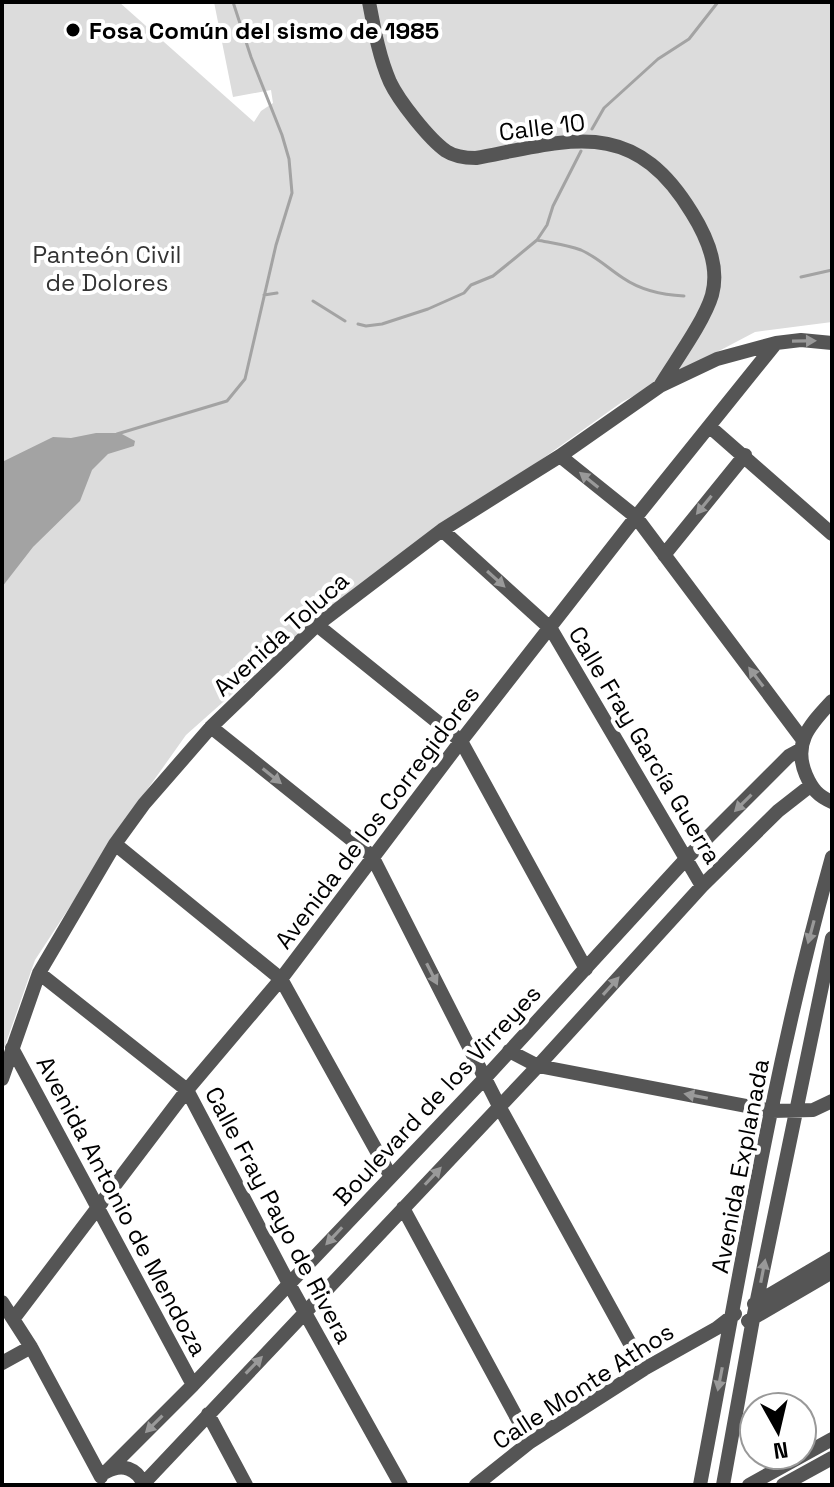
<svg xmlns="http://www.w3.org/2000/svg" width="834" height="1487" viewBox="0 0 834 1487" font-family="'Space Grotesk',sans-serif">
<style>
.green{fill:#dcdcdc}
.water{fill:#a3a3a3}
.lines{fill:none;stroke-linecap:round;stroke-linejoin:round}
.stream{stroke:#a3a3a3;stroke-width:3}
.minor{stroke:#555;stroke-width:14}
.oneway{fill:#999}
.poi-dot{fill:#000;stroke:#fff;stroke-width:3}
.labels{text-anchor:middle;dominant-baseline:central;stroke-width:8;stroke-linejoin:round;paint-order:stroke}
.poi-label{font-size:24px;font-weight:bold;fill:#000;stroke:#fff;text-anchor:start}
.street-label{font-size:24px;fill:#000;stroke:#fff}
.park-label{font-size:24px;fill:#333;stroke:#fff}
</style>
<rect width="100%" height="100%" fill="#fff"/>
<path class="green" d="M2,2H119L254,122L261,111L273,103L271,90L233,97L214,2H832V322L755,332L622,402L312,623L186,735L137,804L35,960L2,1054Z"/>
<path class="water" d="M96,433H120L135,441L134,446L108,454L92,470L80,501L33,547L2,587V462L53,437L71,438Z"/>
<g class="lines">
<path class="stream" d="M592,129L604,108L658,59L689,39L718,2
M537,240C552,243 567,245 581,250C597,257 609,269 623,278C642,291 662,295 684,296
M801,277L832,270
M264,295L277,293
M313,301L345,321
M358,324L366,326L382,324L428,309L464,293L471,285L493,276L514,259L537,240L547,225L553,206L581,151
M117,434L227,401L245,379L276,245L292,193L289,159L282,135L251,57L233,2"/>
<path class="minor" d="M369,2C374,28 379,57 390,82C399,101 429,139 446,151C455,157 465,158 476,158C571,140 633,116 692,213C707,237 720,266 712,295C704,322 675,361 660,386
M710,427L832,534
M560,456L636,517L803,740
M442,530L551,629L702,886
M664,555L745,455
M317,625L461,741L586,969
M832,701C811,724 792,742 806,775C812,789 818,796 832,802
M211,727L372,856L499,1106L644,1369
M115,844L281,979L390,1175
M39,973L187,1090L289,1284L401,1485
M12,1048L193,1385
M509,1051L538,1066L772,1111L813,1110L832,1101
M2,1079L39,973L115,844L144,804L211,727L317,625L442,530L560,456L660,386L717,359L776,343L801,340L832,343
M403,1208L530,1442
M2,1302L31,1347L101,1477
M754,1304L832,1258
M14,1318L187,1090L281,979L461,741L636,517L776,343
M748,1321L832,1272
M2,1363L31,1347
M208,1414L246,1485
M106,1472L193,1385L485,1078L685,860L789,756L800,750
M106,1472C122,1463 137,1468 144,1485
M144,1483L538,1066L702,886L778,811L810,786
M476,1485L530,1442L644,1369L717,1328L735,1314
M700,1485C740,1275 774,1063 832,857
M723,1485L753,1319L832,938
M749,1485L832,1439
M783,1485L832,1458"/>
</g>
<defs><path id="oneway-solid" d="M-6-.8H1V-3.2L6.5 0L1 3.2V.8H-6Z" transform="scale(2)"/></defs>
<g class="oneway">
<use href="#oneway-solid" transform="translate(804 341) rotate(-1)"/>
<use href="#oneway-solid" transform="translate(589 480) rotate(-141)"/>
<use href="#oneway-solid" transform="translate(704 505) rotate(129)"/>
<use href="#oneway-solid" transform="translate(496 579) rotate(42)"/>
<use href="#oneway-solid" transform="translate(756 677) rotate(-127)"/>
<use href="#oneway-solid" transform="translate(272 776) rotate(39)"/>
<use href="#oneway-solid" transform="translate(743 803) rotate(135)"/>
<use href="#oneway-solid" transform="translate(811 932) rotate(105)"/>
<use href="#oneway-solid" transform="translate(432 974) rotate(63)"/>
<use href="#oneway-solid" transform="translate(611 986) rotate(-48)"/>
<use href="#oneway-solid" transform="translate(696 1096) rotate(-169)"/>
<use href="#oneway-solid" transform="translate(433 1176) rotate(-47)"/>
<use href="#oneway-solid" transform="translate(334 1236) rotate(133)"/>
<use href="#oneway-solid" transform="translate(763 1271) rotate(-79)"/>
<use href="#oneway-solid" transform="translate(254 1365) rotate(-46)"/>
<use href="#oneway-solid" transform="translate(720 1379) rotate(101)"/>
<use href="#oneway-solid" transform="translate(154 1424) rotate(135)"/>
</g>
<circle class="poi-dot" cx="73" cy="30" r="8"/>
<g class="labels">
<g class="poi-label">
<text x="89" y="30">Fosa Común del sismo de 1985</text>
</g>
<g class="street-label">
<text transform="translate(542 127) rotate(-7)">Calle 10</text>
<text transform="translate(281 634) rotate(-42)">Avenida Toluca</text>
<text transform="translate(645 745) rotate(59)">Calle Fray García Guerra</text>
<text transform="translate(377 817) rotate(-53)">Avenida de los Corregidores</text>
<text transform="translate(437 1095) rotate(-47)">Boulevard de los Virreyes</text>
<text transform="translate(740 1166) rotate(-79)">Avenida Explanada</text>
<text transform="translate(122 1206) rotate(62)">Avenida Antonio de Mendoza</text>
<text transform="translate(279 1215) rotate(62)">Calle Fray Payo de Rivera</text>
<text transform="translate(583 1386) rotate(-33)">Calle Monte Athos</text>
</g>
<g class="park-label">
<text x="107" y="254">Panteón Civil<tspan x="107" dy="28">de Dolores</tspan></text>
</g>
</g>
<rect width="834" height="1487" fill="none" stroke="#000000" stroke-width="8"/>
<g transform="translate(778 1431) rotate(172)"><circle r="38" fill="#ffffff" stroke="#999999" stroke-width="2"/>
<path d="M0-6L14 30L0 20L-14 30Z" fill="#000000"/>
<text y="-12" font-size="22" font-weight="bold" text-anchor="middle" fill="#000000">N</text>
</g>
</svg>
